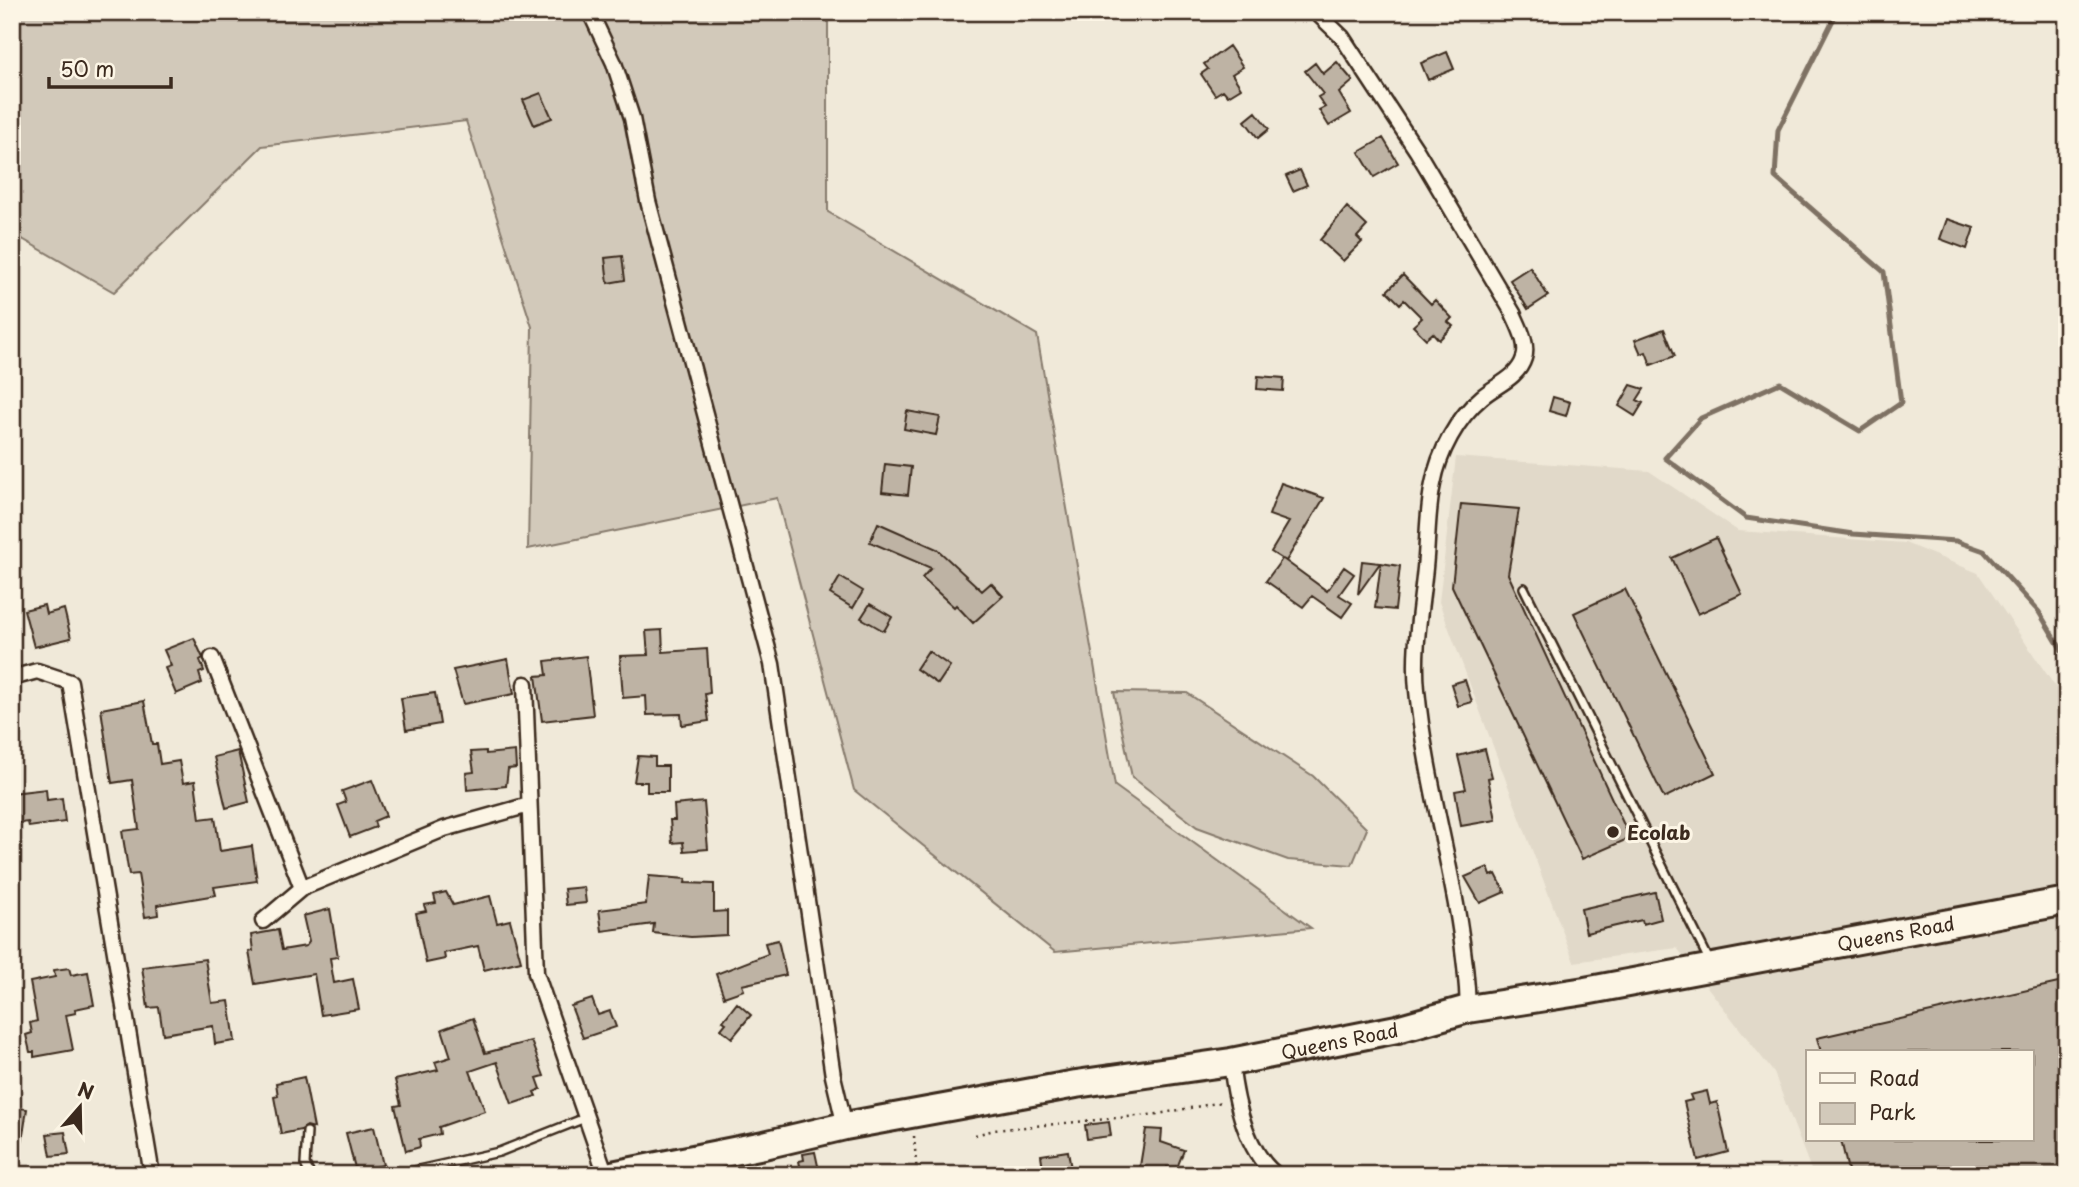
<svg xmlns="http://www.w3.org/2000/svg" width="2079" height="1187" viewBox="0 0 2079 1187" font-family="'Playpen Sans',sans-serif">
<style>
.built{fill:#e1d9c9;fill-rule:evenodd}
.green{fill:#d2c9ba;stroke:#867a6c;stroke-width:2}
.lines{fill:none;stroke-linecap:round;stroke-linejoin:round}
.stream{stroke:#7e7163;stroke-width:5}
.building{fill:#beb3a4;stroke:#3b2a1e;stroke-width:2}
.lane-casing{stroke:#3b2a1e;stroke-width:12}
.street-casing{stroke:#3b2a1e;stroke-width:19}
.highway-casing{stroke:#3b2a1e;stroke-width:32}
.path{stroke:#3b2a1e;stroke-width:2.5;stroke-dasharray:2 5;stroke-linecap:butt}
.lane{stroke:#fcf5e5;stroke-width:7}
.street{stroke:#fcf5e5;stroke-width:14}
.highway{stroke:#fcf5e5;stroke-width:26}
.poi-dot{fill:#3b2a1e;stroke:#fcf5e5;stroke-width:2.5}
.labels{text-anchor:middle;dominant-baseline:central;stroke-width:6;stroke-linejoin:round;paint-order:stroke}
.poi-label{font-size:19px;font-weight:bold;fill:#3b2a1e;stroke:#fcf5e5;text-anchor:start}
.street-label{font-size:19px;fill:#3b2a1e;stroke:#fcf5e5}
</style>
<rect width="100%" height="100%" fill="#f0e9d9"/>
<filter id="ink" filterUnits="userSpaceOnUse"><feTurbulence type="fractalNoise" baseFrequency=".0143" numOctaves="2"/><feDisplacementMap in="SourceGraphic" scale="14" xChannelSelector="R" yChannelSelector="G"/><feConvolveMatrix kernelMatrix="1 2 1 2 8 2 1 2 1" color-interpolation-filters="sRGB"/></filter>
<g filter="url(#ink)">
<path class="built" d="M1456,457L1649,471L1738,531L1905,543L1978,573L2067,704V1175H1813L1774,1073L1677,948L1574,962L1439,602ZM1808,1052H2032V1140H1808Z"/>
<path class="green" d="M12,12H828V212L1037,335L1115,786L1311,928L1055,952L854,790L777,498L528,549L532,327L466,121L262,146L114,292L12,233Z
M1114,692L1187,693L1313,776L1367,829L1352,865L1288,860L1197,827L1132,777Z"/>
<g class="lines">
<path class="stream" d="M1837,12L1778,130L1775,177L1884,272L1901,403L1860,431L1780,383L1701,418L1665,458L1746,518L1853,534L1956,541L1984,551L2039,612L2067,659"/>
</g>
<path class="building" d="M1229,46L1243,67L1232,74L1241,88L1228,96L1223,90L1215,95L1201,74L1208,69L1204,64Z
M1447,52L1454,69L1428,80L1421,63Z
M1337,62L1353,81L1339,93L1351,113L1329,126L1319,110L1325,107L1318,97L1323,94L1305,71L1315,63L1323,74Z
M541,93L552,118L534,125L523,100Z
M1256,112L1269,129L1258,138L1245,121Z
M1383,138L1398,163L1374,177L1359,152Z
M1300,170L1307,185L1293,191L1286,176Z
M1347,207L1367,226L1357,237L1362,242L1343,261L1320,240Z
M1947,219L1974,228L1967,249L1940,239Z
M622,256L625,280L608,283L605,258Z
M1530,267L1548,296L1528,309L1510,280Z
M1403,275L1431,304L1435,300L1452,318L1448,322L1453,326L1439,340L1433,333L1426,339L1413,326L1422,318L1404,300L1400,304L1387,291Z
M1664,329L1675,356L1651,365L1646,352L1641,354L1635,340Z
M1258,376L1284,378L1283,391L1257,389Z
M1631,385L1644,389L1637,400L1643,403L1635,416L1619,406Z
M1553,397L1570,402L1566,416L1549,411Z
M907,411L940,417L936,435L904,429Z
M885,464L911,467L908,495L882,492Z
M1281,483L1324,498L1286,561L1283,559L1327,591L1344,567L1354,574L1339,595L1352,603L1342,617L1312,596L1303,607L1266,581L1282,559L1271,552L1289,522L1269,515Z
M1461,504L1519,509L1508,574L1630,838L1582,859L1452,586Z
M878,523L937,549L982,591L991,583L1003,596L973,623L956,605L954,607L922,578L931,568L870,542Z
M1716,538L1742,594L1698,614L1672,558Z
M1362,561L1380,563L1358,594Z
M1381,563L1400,566L1395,610L1375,608Z
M840,577L863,591L853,608L830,594Z
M1625,589L1715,773L1664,798L1574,613Z
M870,604L892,617L884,631L861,618Z
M44,605L46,614L64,609L71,638L34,647L24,610Z
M662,630L663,652L707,649L710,693L705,694L709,721L682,725L681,714L647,715L646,696L623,698L620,656L648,655L646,631Z
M194,638L203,658L200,660L204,671L199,673L202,683L176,694L165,668L171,666L164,650Z
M928,651L950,666L938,684L916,669Z
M586,656L593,715L542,721L536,676L547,675L545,661Z
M508,659L514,694L463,704L453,670Z
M1465,680L1472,702L1458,706L1451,684Z
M435,693L440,724L406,730L401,698Z
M144,701L152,744H157L160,764L179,761L183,783L195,781L200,819L215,817L220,851L252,846L257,881L214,887L216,895L157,905L158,915L145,917L138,874L129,875L122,831L139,829L132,780L112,783L101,709Z
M1485,749L1492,777L1488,778L1496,820L1461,826L1455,791L1466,789L1458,756Z
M238,751L249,802L226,808L214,757Z
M486,751V754L515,751L516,768L508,769L506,786L467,790L466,773L474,772L471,752Z
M638,756L655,757V766H668V792H647V782H634Z
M372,780L386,816L374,821L376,827L350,837L338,805L346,802L342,791Z
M46,789L47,800L62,798L65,822L29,827L28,822L12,824V793Z
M704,802L708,849L684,851L683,842L672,843L670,820H675L674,805Z
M1488,867L1491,876L1496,874L1505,892L1480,903L1465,877Z
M649,876L686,879L685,883L714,884V912L727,911V935L691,937L653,933L654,924L602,931L599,910L646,904Z
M584,887L586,903L566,905L564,889Z
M446,892L453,905L490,896L497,923L510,920L521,961L484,970L478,946L444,953L445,959L426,963L416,913L426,911L424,905L436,903L434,895Z
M1655,892L1661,919L1643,924L1642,920L1586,933L1581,909Z
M330,909L338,957L330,958L334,983L353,979L359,1009L321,1015L314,974L255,984L249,952L253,951L251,935L278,930L282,950L306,946L309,942L303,916Z
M778,940L786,975L742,985L744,990L724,997L716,974L768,954L765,943Z
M205,959L212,1003L229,1001L235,1041L215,1044L213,1026L163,1034L159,1007L148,1008L142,967Z
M69,968L71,975L88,972L94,1005L75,1009L76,1013L66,1015L73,1050L34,1057V1052H30L26,1035L32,1033L30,1023L37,1021L30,982L55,977L54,970Z
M2067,981V1175H1849L1841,1140H2032V1052H1821L1817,1038Z
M592,999L598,1015L610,1011L616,1027L583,1038L571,1006Z
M737,1003L751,1015L732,1038L721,1029L726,1023L723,1021Z
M473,1018L485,1053L531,1041L544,1076L537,1078L541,1089L534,1092L536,1096L512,1104L497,1062L470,1071L485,1111L439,1127L440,1134L419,1139L420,1147L406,1151L395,1106L401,1105L395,1080L438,1070L435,1062L451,1057L442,1029Z
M304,1077L314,1128L307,1126L301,1130L281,1134L274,1097L278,1096L276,1083Z
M1707,1091L1710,1104L1717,1102L1728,1152L1698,1160L1684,1102L1692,1100L1690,1095Z
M12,1107L27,1109L20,1155H12Z
M1109,1122L1111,1136L1087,1139L1085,1125Z
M374,1127L383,1165L356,1172L346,1133Z
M1146,1129L1162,1130L1161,1142L1184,1150L1176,1170L1167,1167L1165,1175H1151L1152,1170L1140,1166Z
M65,1132L69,1154L51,1156L47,1134Z
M1068,1151L1071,1169L1060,1171L1061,1175H1044L1041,1155Z
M815,1152L820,1175H802L799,1161L804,1160L803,1154Z"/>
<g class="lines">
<g class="lane-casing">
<path id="lane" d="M1524,588L1710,962
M307,1132L305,1164L310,1175
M396,1175L499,1152L585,1118"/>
</g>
<g class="street-casing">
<path id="street" d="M590,12L614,63L632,118L648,201L772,664L833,1076L845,1126
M1316,12L1342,37L1417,151L1513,313C1518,325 1529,344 1524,358C1518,378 1496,385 1482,397C1457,418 1439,452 1433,484C1427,511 1428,540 1425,568C1421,609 1413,648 1417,690C1427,797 1465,902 1468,1009
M212,658L302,888
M12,678L37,671L70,682L152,1175
M525,684L536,973L606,1175
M263,921L302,888L444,829L529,805
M1231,1062C1235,1099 1245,1150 1276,1175"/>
</g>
<g class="highway-casing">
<g id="highway">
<path id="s1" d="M612,1175L764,1145L845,1126L1076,1084L1231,1062L1397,1029L1468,1009L1585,991L2067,901"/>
</g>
</g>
<path class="path" d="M975,1135L994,1130L1158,1114L1222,1102
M914,1136L917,1175"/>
<use href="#lane" class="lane"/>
<use href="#street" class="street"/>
<use href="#highway" class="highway"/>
</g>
</g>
<circle class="poi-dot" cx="1613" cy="832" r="7"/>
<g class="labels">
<g class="poi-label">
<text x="1627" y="832">Ecolab</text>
</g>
<g class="street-label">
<text stroke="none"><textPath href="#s1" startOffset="1307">Queens Road</textPath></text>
<text stroke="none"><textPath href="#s1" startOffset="740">Queens Road</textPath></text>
</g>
</g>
<rect width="2079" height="1187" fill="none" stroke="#fcf5e5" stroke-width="42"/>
<rect x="21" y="21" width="2037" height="1145" fill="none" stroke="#3b2a1e" stroke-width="2.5" filter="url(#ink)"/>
<rect x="1806" y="1050" width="228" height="91" fill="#fcf5e5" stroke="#afa495" stroke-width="2"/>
<rect x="1820" y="1073" width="35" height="10" fill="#fcf5e5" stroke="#afa495" stroke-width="2"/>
<text x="1869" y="1086" font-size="21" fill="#3b2a1e">Road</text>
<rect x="1820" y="1103" width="35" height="21" fill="#d2c9ba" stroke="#afa495" stroke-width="2"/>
<text x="1869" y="1120" font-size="21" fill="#3b2a1e">Park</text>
<g transform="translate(80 1107) rotate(20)" stroke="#fcf5e5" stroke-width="5" paint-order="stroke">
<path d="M0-5L12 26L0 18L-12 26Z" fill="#3b2a1e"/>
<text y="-10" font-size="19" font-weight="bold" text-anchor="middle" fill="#3b2a1e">N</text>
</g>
<path d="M49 77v10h122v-10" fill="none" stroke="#3b2a1e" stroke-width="3.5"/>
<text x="60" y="77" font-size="21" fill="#3b2a1e" stroke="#fcf5e5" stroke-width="5" paint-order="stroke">50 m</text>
</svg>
